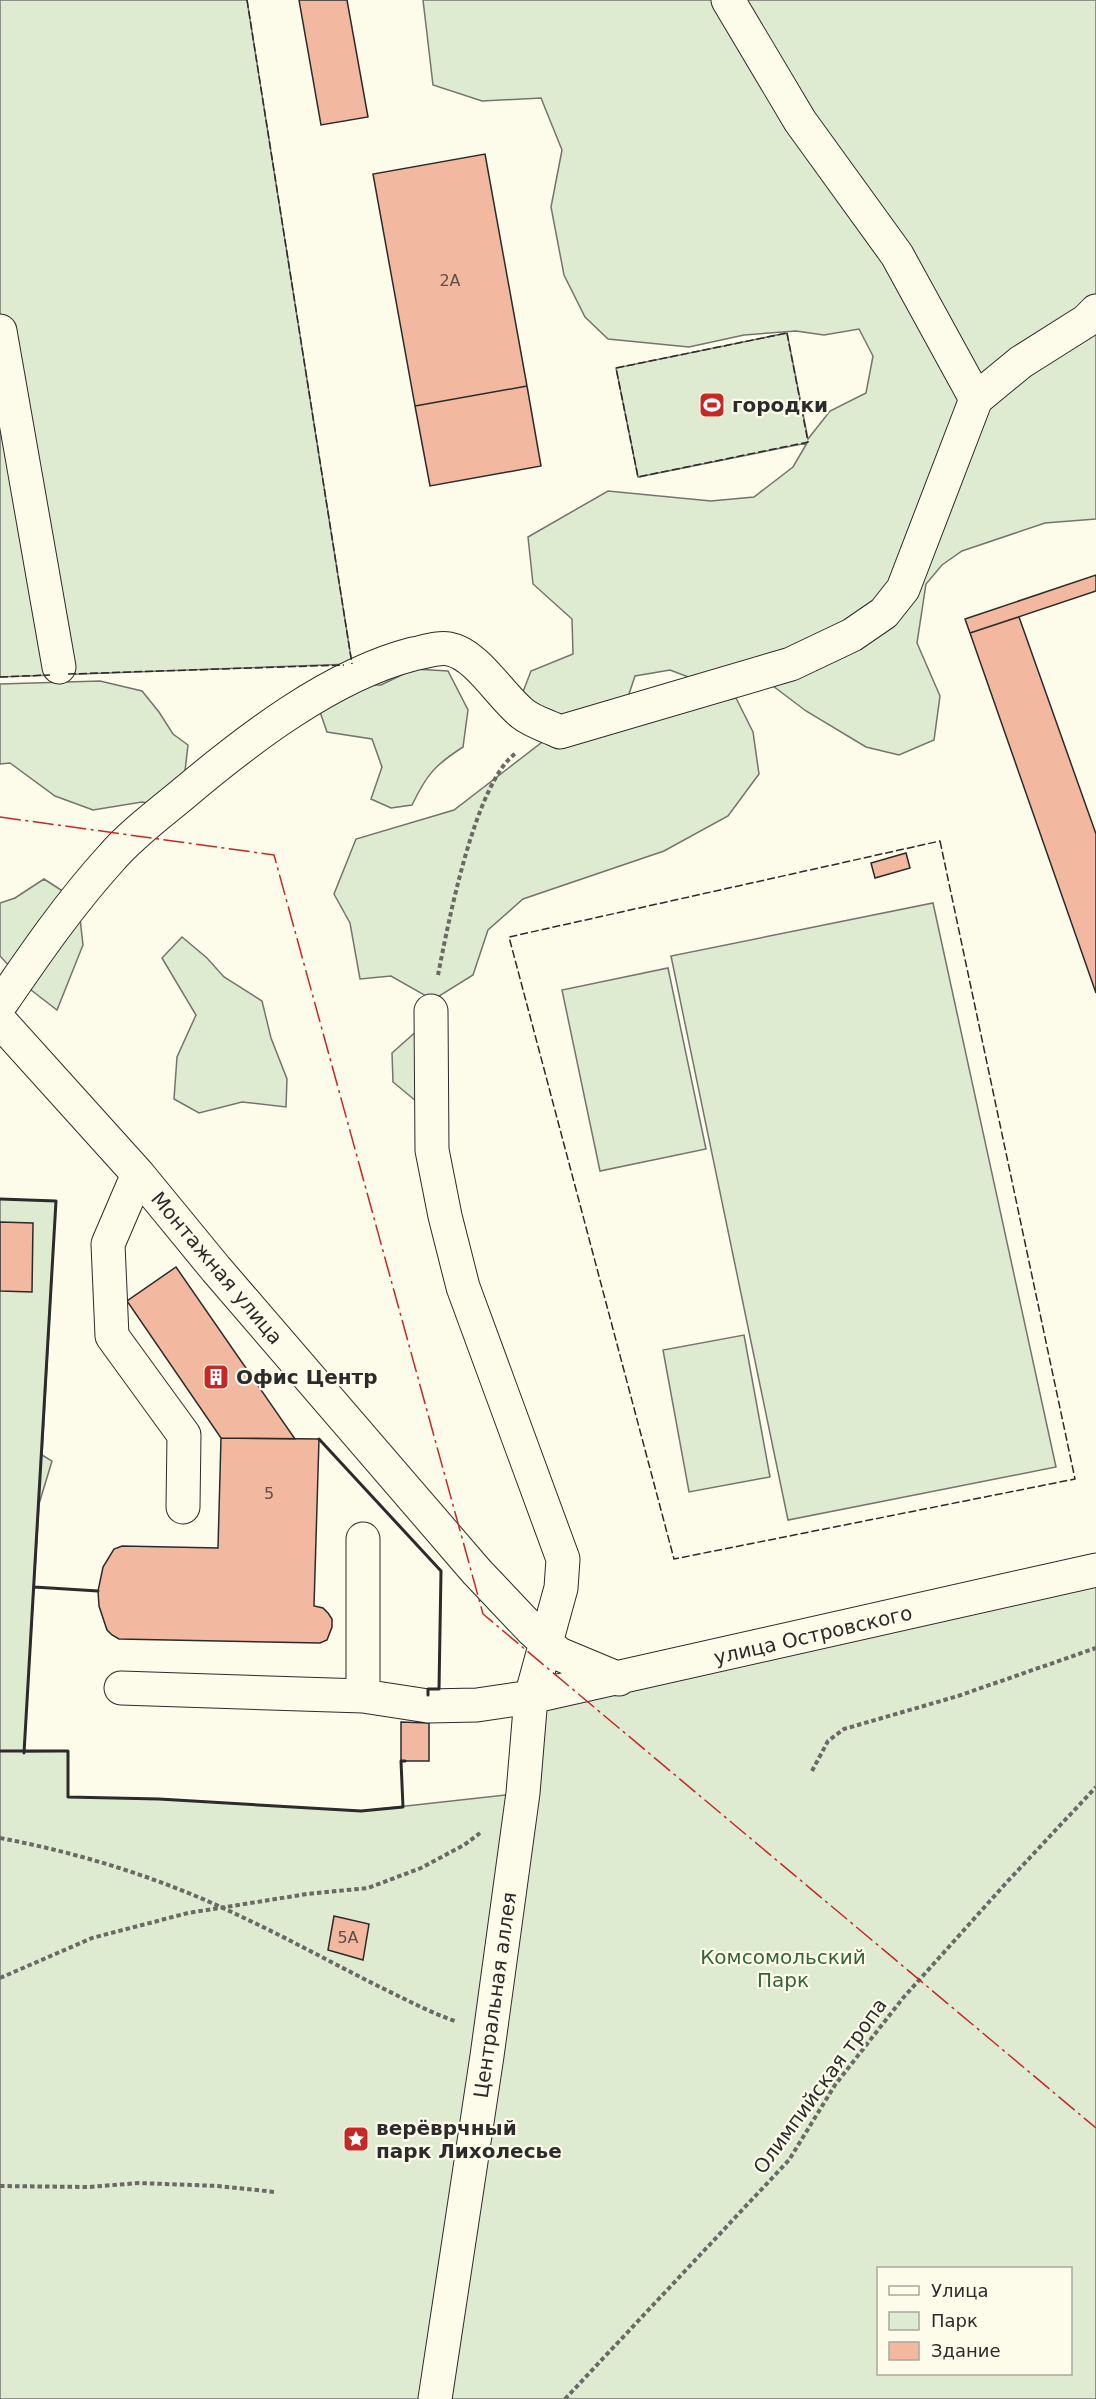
<svg xmlns="http://www.w3.org/2000/svg" width="1096" height="2399" viewBox="0 0 1096 2399" font-family="'DejaVu Sans',sans-serif">
<style>
.green{fill:#deebd1;stroke:#74746e;stroke-width:1.5;fill-rule:evenodd}
.building{fill:#f2b8a0;stroke:#2b2b2b;stroke-width:1.5}
.lines{fill:none;stroke-linecap:round;stroke-linejoin:round}
.minor-casing{stroke:#2b2b2b;stroke-width:35}
.path{stroke:#6a6964;stroke-width:4;stroke-dasharray:4.5 3;stroke-linecap:butt}
.minor{stroke:#fdfbea;stroke-width:33}
.fence{stroke:#2b2b2b;stroke-width:1.5;stroke-dasharray:8 3;stroke-linecap:butt}
.wall{stroke:#2b2b2b;stroke-width:3}
.power{stroke:#c62828;stroke-width:1.5;stroke-dasharray:21 4.5 3 4.5;stroke-linecap:butt}
.labels{text-anchor:middle;dominant-baseline:central;stroke-width:4.5;stroke-linejoin:round;paint-order:stroke}
.number-label{font-size:16px;fill:#5d4e48}
.poi-label{font-size:20px;font-weight:bold;fill:#2b2b2b;stroke:#fdfbea;text-anchor:start}
.street-label{font-size:20px;fill:#2b2b2b;stroke:#fdfbea}
.park-label{font-size:20px;fill:#34623c;stroke:#fdfbea}
</style>
<rect width="100%" height="100%" fill="#fdfbea"/>
<path class="green" d="M0,0H247L352,664L0,677Z
M423,0H1096V519L1045,523L962,551L942,565L926,584L917,643L940,696L934,740L899,755L866,747L806,711L765,680L699,681L670,670L635,676L622,715L677,711L736,698L753,732L759,774L728,816L664,851L523,899L488,930L473,975L433,1000L391,976L360,979L350,923L334,894L356,839L454,810L550,736L516,710L531,671L573,654L572,619L533,584L528,537L608,491L711,501L754,497L793,467L807,443L638,477L616,368L787,333L808,439L830,411L866,393L873,356L859,329L824,335L796,331L744,335L689,347L608,339L585,317L564,275L551,207L562,150L541,98L482,101L433,85Z
M414,669L448,671L468,710L463,747C435,765 427,774 412,805L391,808L371,799L382,767L372,739L327,732L318,706L337,685H381Z
M100,681L142,691L159,712L173,734L188,745L183,788L175,808L142,802L93,810L55,796L10,763L0,764V684Z
M44,879L78,901L83,945L57,1010L31,990L0,956V903L15,898Z
M933,903L1056,1467L788,1520L671,956Z
M182,937L207,958L224,977L262,1001L271,1038L287,1079L286,1107L242,1102L199,1113L174,1099L177,1057L196,1015L162,958Z
M668,968L706,1149L600,1171L562,990Z
M419,1029L416,1101L393,1082L392,1053Z
M0,1199L56,1201L42,1455L52,1461L39,1504L24,1752L68,1751V1797L159,1799L361,1811L523,1793L531,1697L1096,1570V2399H0ZM878,2268H1070V2374H878Z
M744,1335L770,1477L689,1492L663,1350Z"/>
<path class="building" d="M299,0H347L368,117L321,125Z
M485,154L527,386L415,406L373,174Z
M527,386L541,466L430,486L415,406Z
M1096,575V591L970,633L965,619Z
M1019,617L1096,834V993L970,633Z
M906,853L910,868L875,878L871,863Z
M0,1222L33,1223L32,1292L0,1291Z
M176,1267L295,1439L221,1438L127,1301Z
M221,1438L319,1439L314,1606L323,1608L328,1613L332,1619V1627L327,1640L320,1643L119,1639L112,1635L107,1630L99,1606L98,1591L103,1567L114,1549L122,1546L218,1548Z
M401,1722L429,1723V1761H401Z
M334,1916L369,1924L363,1960L328,1950Z"/>
<g class="lines">
<g class="minor-casing">
<path id="minor" d="M728,0L800,121L897,255L976,399L1021,362L1086,321L1096,311
M0,331L59,667
M0,1005C35,954 70,903 112,857C132,834 159,814 183,794C247,740 331,675 413,654C424,652 438,647 449,649C477,654 501,697 523,714C533,722 548,726 560,732L791,664L852,635L884,613L903,589L976,399
M431,1011L432,1150L445,1216L463,1287L563,1559L561,1588L531,1697L523,1793L487,2056L435,2399
M0,1021L138,1174L216,1269L477,1572L532,1630L559,1654L619,1679
M138,1174L108,1244L112,1336L184,1435L183,1507
M363,1539V1696L428,1706L477,1705L531,1697L1096,1570
M121,1688L363,1696"/>
</g>
<path class="path" d="M438,975C448,924 475,782 516,753
M812,1771L828,1741L844,1729L958,1696L1096,1648
M0,1838C84,1854 164,1879 242,1917C289,1939 334,1964 380,1987C405,1999 429,2012 455,2021
M0,1978L92,1938L188,1913L307,1894L368,1888L421,1868L464,1845L480,1833
M0,2186L89,2187L139,2183L218,2186L275,2192
M565,2399L789,2160L835,2085L903,1998L1007,1882L1096,1787"/>
<use href="#minor" class="minor"/>
<path class="fence" d="M247,0L352,664
M787,333L808,442L638,477L616,368Z
M68,674L344,665
M0,677L50,675
M940,841L1075,1479L674,1559L509,937Z"/>
<path class="wall" d="M0,1199L56,1201L24,1753
M319,1439L441,1571L439,1689H428V1695
M34,1587L98,1591
M0,1751H68V1797L159,1799L361,1811L403,1807L401,1761H405"/>
<path class="power" d="M0,817L274,855L483,1614L1096,2128"/>
</g>
<defs>
<g id="stadium-square" transform="scale(1.35)"><rect x="-9" y="-9" width="18" height="18" rx="4" fill="#c62828" stroke="#fdfbea"/><path d="M0-5a6.5 5 0 1 0 0 10a6.5 5 0 1 0 0-10ZM-3.5-1.8h7v3.6h-7Z" fill="#fff"/></g>
<g id="building-square" transform="scale(1.35)"><rect x="-9" y="-9" width="18" height="18" rx="4" fill="#c62828" stroke="#fdfbea"/><path d="M-4-6H4V6H1V3H-1V6H-4ZM-2.5-4.3h1.7v1.8h-1.7ZM.8-4.3h1.7v1.8H.8ZM-2.5-1h1.7V.8h-1.7ZM.8-1h1.7V.8H.8Z" fill="#fff"/></g>
<g id="sight-square" transform="scale(1.35)"><rect x="-9" y="-9" width="18" height="18" rx="4" fill="#c62828" stroke="#fdfbea"/><path d="M0-6L1.8-2.2L6-1.7L2.9 1.2L3.7 5.4L0 3.3L-3.7 5.4L-2.9 1.2L-6-1.7L-1.8-2.2Z" fill="#fff"/></g>
</defs>
<g fill-rule="evenodd">
<use href="#stadium-square" x="712" y="405"/>
<use href="#building-square" x="216" y="1377"/>
<use href="#sight-square" x="356" y="2139"/>
</g>
<g class="labels">
<g class="number-label">
<text x="450" y="280">2А</text>
<text x="269" y="1493">5</text>
<text x="348" y="1937">5А</text>
</g>
<g class="poi-label">
<text x="732" y="405">городки</text>
<text x="236" y="1377">Офис Центр</text>
<text x="376" y="2128">верёврчный<tspan x="376" dy="23">парк Лихолесье</tspan></text>
</g>
<g class="street-label">
<text transform="translate(217 1268) rotate(50)">Монтажная улица</text>
<text transform="translate(813 1635) rotate(-13)">улица Островского</text>
<text transform="translate(495 1995) rotate(-82)">Центральная аллея</text>
<text transform="translate(820 2086) rotate(-54)">Олимпийская тропа</text>
</g>
<g class="park-label">
<text x="783" y="1957">Комсомольский<tspan x="783" dy="23">Парк</tspan></text>
</g>
</g>
<rect x="877" y="2267" width="195" height="108" fill="#fdfbea" stroke="#a9a89e" stroke-width="1.5"/>
<rect x="889" y="2286" width="30" height="9" fill="#fdfbea" stroke="#a9a89e" stroke-width="1.5"/>
<text x="931" y="2297" font-size="18" fill="#2b2b2b">Улица</text>
<rect x="889" y="2312" width="30" height="18" fill="#deebd1" stroke="#a9a89e" stroke-width="1.5"/>
<text x="931" y="2327" font-size="18" fill="#2b2b2b">Парк</text>
<rect x="889" y="2342" width="30" height="18" fill="#f2b8a0" stroke="#a9a89e" stroke-width="1.5"/>
<text x="931" y="2357" font-size="18" fill="#2b2b2b">Здание</text>
</svg>
